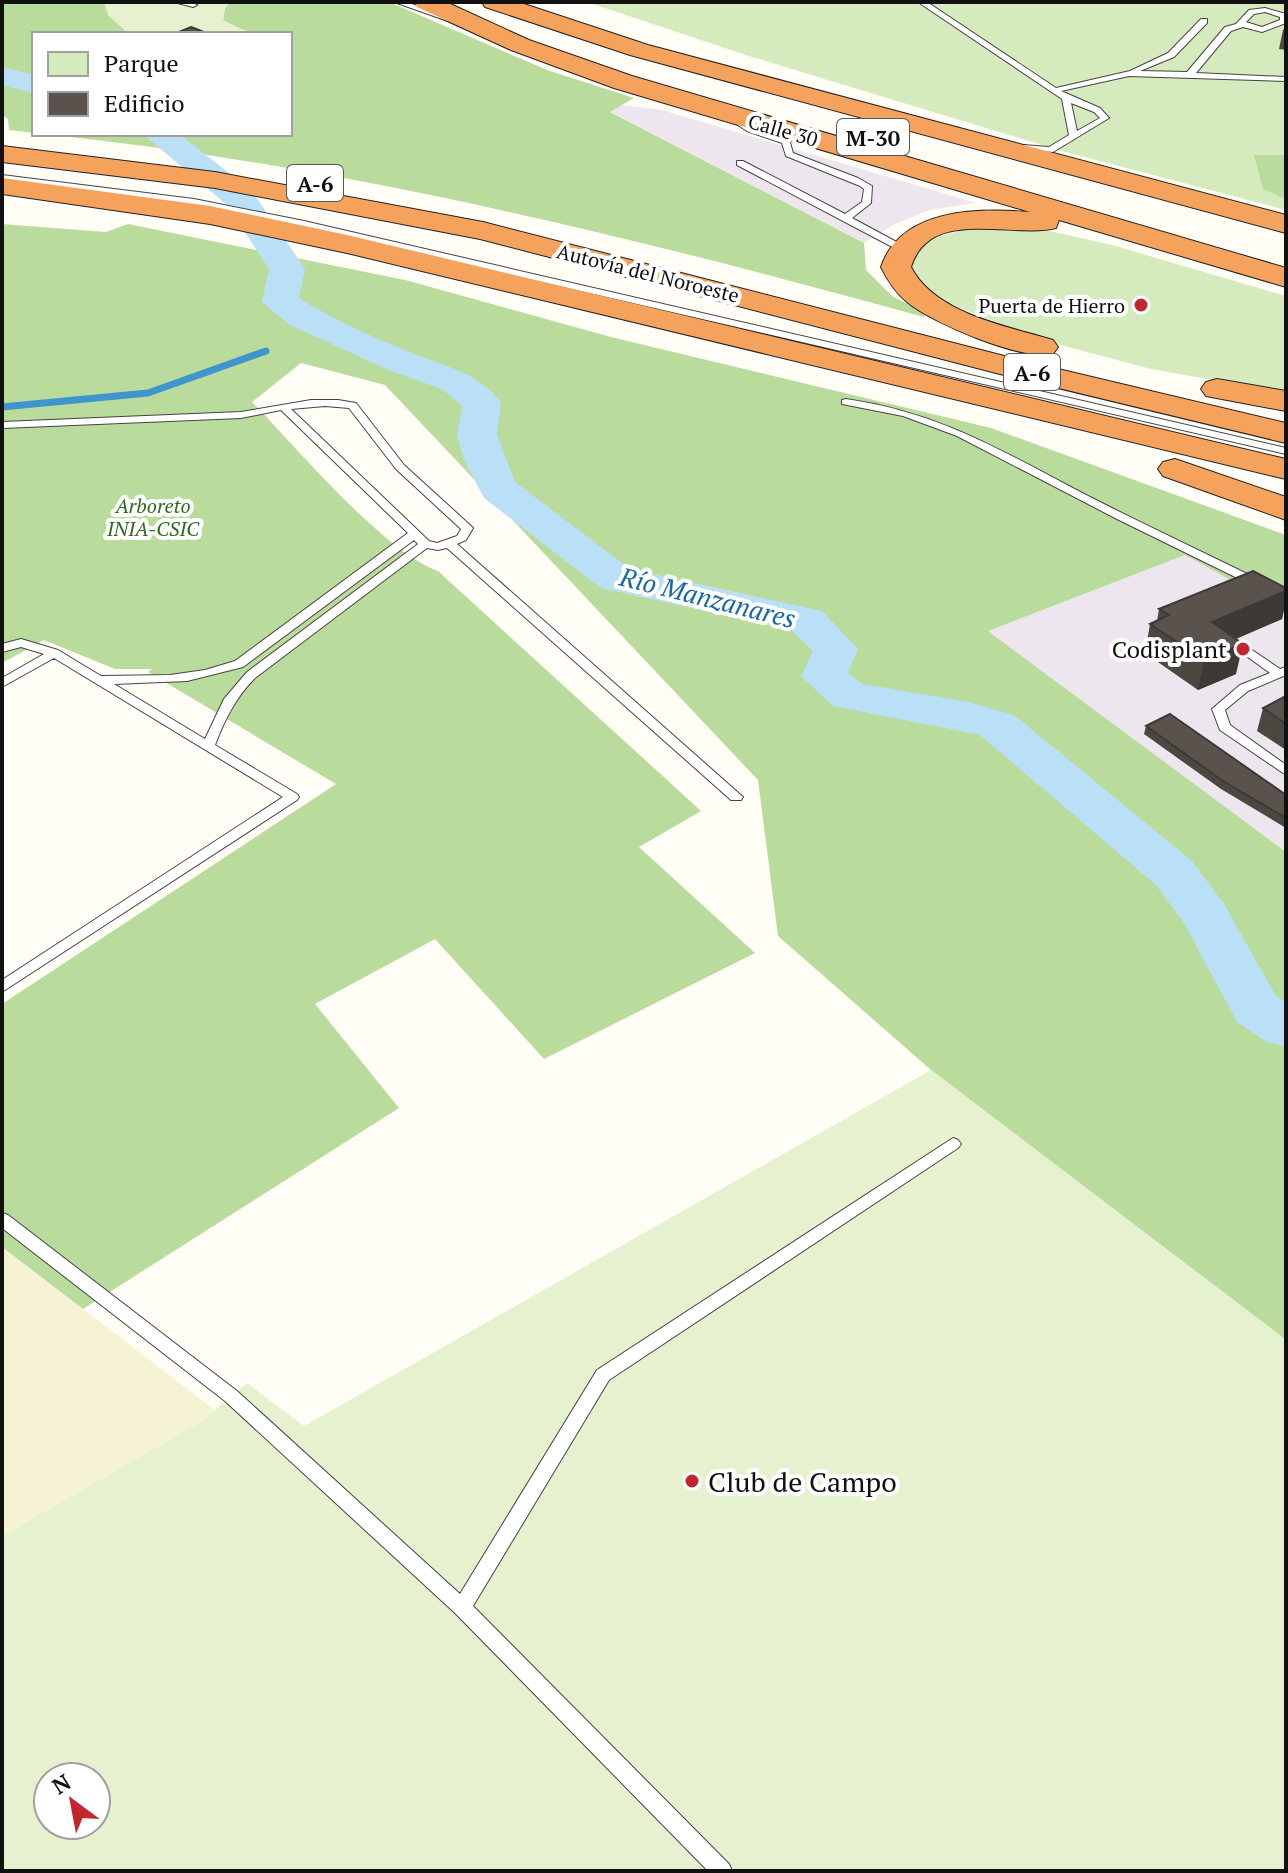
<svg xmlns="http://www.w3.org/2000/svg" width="1288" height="1873" viewBox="0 0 1288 1873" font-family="'PT Serif',serif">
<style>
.industrial{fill:#eee6ef}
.farmland{fill:#f6f3d4}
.green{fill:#d5ebbd}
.forest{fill:#b9dc9c}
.pitch{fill:#e6f2cf;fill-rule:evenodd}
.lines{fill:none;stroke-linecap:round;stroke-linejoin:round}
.stream{stroke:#3f96cf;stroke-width:7}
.river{fill:#b9e0f7;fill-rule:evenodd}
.service-casing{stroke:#444;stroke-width:2}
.motorway-casing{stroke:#222;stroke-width:2}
.service{fill:#fff;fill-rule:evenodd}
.motorway{fill:#f5a25d;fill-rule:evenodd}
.wall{fill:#4d4742}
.shaded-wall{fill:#3f3936}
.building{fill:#5a524d;stroke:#3f3936;stroke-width:2}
.poi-dot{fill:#c4262e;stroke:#fff;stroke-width:3}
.labels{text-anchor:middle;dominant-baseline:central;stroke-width:8;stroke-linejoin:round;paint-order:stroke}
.far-street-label{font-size:20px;fill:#111;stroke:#fff}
.far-poi-label{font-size:20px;fill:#111;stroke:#fff;text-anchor:end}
.far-park-label{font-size:20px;font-style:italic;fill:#2f6b1f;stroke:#fff}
.shield{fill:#fff;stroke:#585858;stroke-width:2}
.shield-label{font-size:22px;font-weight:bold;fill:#111}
.poi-label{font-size:24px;fill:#111;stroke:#fff;text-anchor:end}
.water-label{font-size:26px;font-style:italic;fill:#1768a6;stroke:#fff}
.near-poi-label{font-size:28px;fill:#111;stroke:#fff;text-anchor:start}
</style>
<rect width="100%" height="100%" fill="#fffdf5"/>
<path class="industrial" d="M620,105L662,110L976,203L929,210L895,224L864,243L609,111Z
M1185,555L1286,611V852L988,631Z"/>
<path class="farmland" d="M2,1247L215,1410L202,1421L2,1536Z"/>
<path class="green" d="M587,2H1286V210L1062,151L749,56Z
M1027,226L1112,245L1286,296V393L1151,369L1038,339L940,300L909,271L911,253C946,226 985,227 1027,226Z"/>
<path class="forest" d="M2,2H104L109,15L129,34H34V133L9,130L8,119L2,115Z
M230,2H389L547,70L634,98L610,112L864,243L866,270L892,296L925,313L924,317C634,237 343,165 43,134H290V34C264,34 245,35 223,20L225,8Z
M1254,155H1286V199L1263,189Z
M2,224L106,232L128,224L405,280L611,337L991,428L1286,535V611L1185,555L988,631L1286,852V1340L931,1070L778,936L758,780L385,385L301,363L252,402C295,446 384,552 438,571L701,811L639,847L755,953L544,1059L435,939L315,1004L399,1108L83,1309L2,1247V1004L336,784L148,672L152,669H115L44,640L2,663Z"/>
<path class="pitch" d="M104,2H230L225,8L223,20L251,34H129L108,15Z
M931,1070L1286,1340V1871H2V1536L202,1421L247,1383L304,1426ZM48,1777H96V1825H48Z"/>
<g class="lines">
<path class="stream" d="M322,333L338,331
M2,407L148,393L266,351"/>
<path class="river" d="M2,67L34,75V93L2,85Z
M143,134H179L252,191L305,269L299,298C335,321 377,339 417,355C449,368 480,373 501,403L497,435L515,482L630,569L822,611L858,649L848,673L863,684L968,702L1014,715L1192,861L1224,904L1276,996L1286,1002V1047L1267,1042L1237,1022L1184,923L1156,885L980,735L833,706L801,676L813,651L791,630L601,588L484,498L464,460L457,435L462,406L442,389L391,371L290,325L262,302L269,269L227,205Z"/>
<g class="service-casing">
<path id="service" d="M174,2H190L197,5L193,7Z
M394,2H406L455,19L448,21Z
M918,2H927L1056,88L1130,71L1168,53L1201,19H1207V23L1174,57L1140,71L1187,72L1225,27L1236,24L1249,10L1265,8L1286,14V23L1262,32L1243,27L1231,31L1196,73L1286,77V81L1129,76L1061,91L1100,108L1109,118L1053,152L1026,150L1023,149V145L1049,147L1069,135L1062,99ZM1265,12L1280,17V20L1262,27L1246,22L1254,14ZM1071,103L1094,112L1100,118L1077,131Z
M732,117H738L753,127L789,139L793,153L858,178L872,186L871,203L852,218L904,246V250H898L737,165V161H743L845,214L862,202L864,189L860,186L786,156L782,143L747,131L732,121Z
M2,175L194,199L304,221L1286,448V454L304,227L194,205L2,181Z
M846,399C944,413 1008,455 1094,499C1157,531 1222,561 1286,593V602L1117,519L957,436L903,416L842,404V400Z
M311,400H338L356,403L404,465L471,526L473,528L466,540L457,544L743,797L741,800H731L447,548L438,550L427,548L255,678C236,697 225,719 215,745L297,794L299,797L297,800L2,992V980L283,797L54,658L2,687V678L44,654L21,647L2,652V644L21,639L58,650L101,676L170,675L205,670L235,661L408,533L281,410L241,418L2,428V422L241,412ZM325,406L349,408L396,469L461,529L457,536L437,543L429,541L291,409ZM414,540L418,544L247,672L224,699L205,739L114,684L187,681L243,667Z
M1249,648L1280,669L1286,667V675L1248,691L1225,710L1230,725L1286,765V775L1220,730L1212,709L1240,685L1270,673L1245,655L1243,652L1245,649Z
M953,1138L958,1140L961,1144L958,1148L609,1380L473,1606L729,1864L732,1871H708L455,1613L225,1401L2,1228V1213L8,1215L237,1391L460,1594L597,1370Z"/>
</g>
<g class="motorway-casing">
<path id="motorway" d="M414,2H446L529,40L632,76L1286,268V287L1059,220L1056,228C1012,239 930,206 911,267C935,314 1007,326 1053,340L1058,347L1053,354C1022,361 932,323 907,302C895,292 888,281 881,267C901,208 977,208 1030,212L614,88L511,50L417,7Z
M482,2H518L648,45L1286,215V233L630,55L485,7Z
M2,146L215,172L483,222L1016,359L1286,423V443L1000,374L480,239L215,188L2,162Z
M2,178L210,206L347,235L1286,459V479L347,253L210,224L2,194Z
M1217,379L1286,391V411L1206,396L1201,389L1206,382Z
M1175,459L1286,497V520L1163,476L1158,469L1163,462Z"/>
</g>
<use href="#service" class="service"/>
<use href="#motorway" class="motorway"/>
</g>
<path class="wall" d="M1286,27V50L1279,49L1283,30Z
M1286,588V600L1282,619L1235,639L1236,674L1198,690L1145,653L1150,624L1157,621L1159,609Z
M1286,696V750L1257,731L1263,708Z
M1146,726L1286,795V828L1221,789L1144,734Z"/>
<path class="shaded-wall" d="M1286,591V600L1282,619L1206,652L1212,622Z
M1243,644L1236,674L1198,690L1204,660Z"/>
<path class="building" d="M191,27L209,34H174Z
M1253,571L1286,588V591L1212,622L1243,644L1204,660L1150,624L1169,615L1159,609Z
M1286,696V724L1263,708Z
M1170,714L1286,795V818L1223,781L1146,726Z"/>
<g class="poi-dot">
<circle cx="1141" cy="305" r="8"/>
<circle cx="1243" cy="649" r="8"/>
<circle cx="692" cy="1481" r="8"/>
</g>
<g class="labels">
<g class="far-street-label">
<text transform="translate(783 130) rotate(16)">Calle 30</text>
<text transform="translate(648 273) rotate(14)">Autovía del Noroeste</text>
</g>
<g class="far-poi-label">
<text x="1125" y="305">Puerta de Hierro</text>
</g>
<g class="far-park-label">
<text x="153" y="505">Arboreto<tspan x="153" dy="23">INIA-CSIC</tspan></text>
</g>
<g class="shield">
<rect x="837" y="119" width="72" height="36" rx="6"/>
<rect x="287" y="165" width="56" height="36" rx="6"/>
<rect x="1004" y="354" width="56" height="36" rx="6"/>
</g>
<g class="shield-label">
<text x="873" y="137">M-30</text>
<text x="315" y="183">A-6</text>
<text x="1032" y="372">A-6</text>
</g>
<g class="poi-label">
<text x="1227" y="649">Codisplant</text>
</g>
<g class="water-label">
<text transform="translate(708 597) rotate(14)">Río Manzanares</text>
</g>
<g class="near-poi-label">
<text x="708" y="1481">Club de Campo</text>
</g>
</g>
<rect width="1288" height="1873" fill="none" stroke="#111111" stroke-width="8"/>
<rect x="32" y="32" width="260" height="104" fill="#ffffff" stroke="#a0a0a0" stroke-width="2"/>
<rect x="48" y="52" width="40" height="24" fill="#d5ebbd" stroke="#a0a0a0" stroke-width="2"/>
<text x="104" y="72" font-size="24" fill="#111111">Parque</text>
<rect x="48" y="92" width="40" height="24" fill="#5a524d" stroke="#a0a0a0" stroke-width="2"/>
<text x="104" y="112" font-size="24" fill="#111111">Edificio</text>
<g transform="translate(72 1801) rotate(328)"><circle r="38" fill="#ffffff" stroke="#a0a0a0" stroke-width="2"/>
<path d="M0-6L14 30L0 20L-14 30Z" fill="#c4262e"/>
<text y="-12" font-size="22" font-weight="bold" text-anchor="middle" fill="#111111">N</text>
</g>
</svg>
